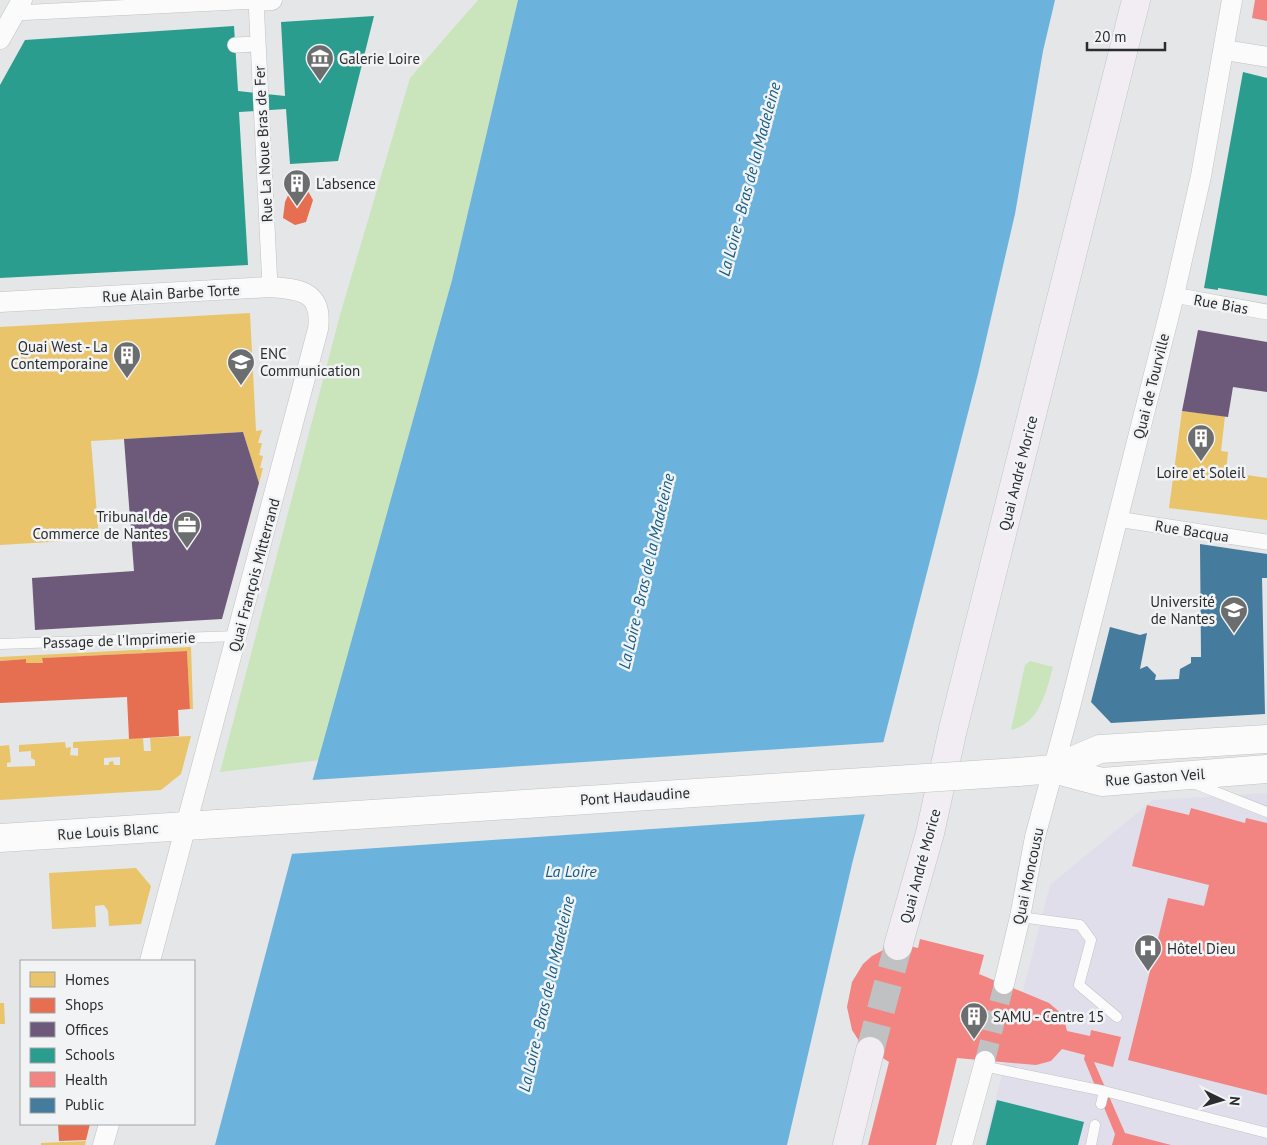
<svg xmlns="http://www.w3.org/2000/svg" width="1267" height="1145" viewBox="0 0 1267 1145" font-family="'PT Sans',sans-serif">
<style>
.medical{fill:#e0deeb}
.green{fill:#cae5bb}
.water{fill:#6bb2dc}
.pier{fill:#e4e6e7}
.homes{fill:#e9c46a;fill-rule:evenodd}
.shops{fill:#e76f51}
.offices{fill:#6d597a}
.schools{fill:#2a9d8f}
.health{fill:#f28482}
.public{fill:#457b9d}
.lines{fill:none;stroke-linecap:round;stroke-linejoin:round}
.minor-tunnel{stroke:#bfc1c2;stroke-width:20;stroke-dasharray:20 10;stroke-linecap:butt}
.primary-tunnel{stroke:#bfc1c2;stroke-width:28;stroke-dasharray:28 14;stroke-linecap:butt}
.service-casing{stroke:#c1c2c3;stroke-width:11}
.pedestrian-casing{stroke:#c1c2c3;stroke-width:16}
.minor-casing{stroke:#c1c2c3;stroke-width:21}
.secondary-casing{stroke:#c1c2c3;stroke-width:29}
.primary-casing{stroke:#c3c4c4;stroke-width:29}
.service{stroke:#fbfbfb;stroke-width:10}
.pedestrian{stroke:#fbfbfb;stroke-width:15}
.minor{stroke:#fbfbfb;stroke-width:20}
.secondary{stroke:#fbfbfb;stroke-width:28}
.primary{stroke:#f2edf2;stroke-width:28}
.secondary-bridge-casing{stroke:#c1c2c3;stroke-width:29;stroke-linecap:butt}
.secondary-bridge{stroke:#fbfbfb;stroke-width:28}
.labels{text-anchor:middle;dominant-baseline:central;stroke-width:5;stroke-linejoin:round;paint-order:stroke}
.poi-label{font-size:15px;fill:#2b2c2d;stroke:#f1f3f5;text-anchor:start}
.street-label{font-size:15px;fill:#2b2c2d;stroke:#f1f3f5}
.water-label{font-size:16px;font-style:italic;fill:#155d86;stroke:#f1f3f5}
</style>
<rect width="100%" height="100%" fill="#e4e6e7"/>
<path class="medical" d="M1267,793V1145H984L1050,885L1153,800Z"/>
<path class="green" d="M478,0H518L452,280L320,760L220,772L340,315L410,78Z
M1030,661L1053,667C1046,692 1040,723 1011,730L1025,665Z"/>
<path class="water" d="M518,0H1055L1043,51L1015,214L978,374L852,864L787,1145H215L292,854L452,280Z"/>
<path class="pier" d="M886,742L868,814L290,854L312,780Z"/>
<path class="homes" d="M250,313L256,431L262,430L258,443H262L259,455L263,456L260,468H263L259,483L243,432L91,441L99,539L0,545V327Z
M1182,411L1225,416L1221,451L1228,452L1226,472L1267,478V520L1169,508Z
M191,647L193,709H190L187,651L42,658L43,663H26V659L0,661V657Z
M191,736L181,774L161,790L0,800V746L9,745L11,762L7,763V767L35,766V760L31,758V751L19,752V745L65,742L66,748L71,747L70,755L78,756V748H73V742L143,738L144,751H151L150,738ZM120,757V765H114L113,761L109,762V765H104V758Z
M136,868L151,886L141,924L109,926L108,911L104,905L95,906L96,927L52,929L49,873Z
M0,1003H4L5,1024H0Z
M86,1141L85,1145H41V1143Z"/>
<path class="shops" d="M297,188L308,191L313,200L306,222L295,225L283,218L285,202L290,191Z
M187,651L190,709L178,710L179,736L129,739L127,697L0,703V661L26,659V663H43L42,658Z
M58,1124H90L86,1140L59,1141Z"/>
<path class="offices" d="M1198,330L1267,342V392L1233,387L1228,417L1182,411Z
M243,432L259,483L222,619L35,630L32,578L134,571L124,439Z"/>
<path class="schools" d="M374,16L338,161L290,164L286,109L239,112L248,265L0,278V85L25,40L234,26L238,91L285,96L281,22Z
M1243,72L1267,78V296L1218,288V290L1204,288Z
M997,1100L1084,1122L1078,1145H986Z"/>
<path class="health" d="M1255,0H1267V21L1252,18Z
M1147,805L1189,815L1191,808L1245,823L1246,818L1267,823V1095L1128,1060L1168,898L1204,906L1209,885L1132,866Z
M920,939L984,955L979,974L1049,1003L1063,1015L1067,1031L1090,1036L1091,1030L1121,1037L1113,1067L1094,1062L1125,1133L1171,1145H1112L1115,1134L1084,1059L1085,1055L1062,1049L1051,1061L1036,1065L957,1058L936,1145H868L889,1062L861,1044L852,1030L847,1007L852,982L863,964L872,956L889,947L909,946L918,948Z"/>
<path class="public" d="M1200,544L1267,554V578H1262L1265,714L1111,723L1091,702L1110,627L1140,635L1147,633L1140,669L1147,666L1156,675L1155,680L1179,679L1180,669L1191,663V657H1201Z"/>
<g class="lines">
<path class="minor-tunnel" d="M985,1061L1004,984"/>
<path class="primary-tunnel" d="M870,1051L898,946"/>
<g class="service-casing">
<path id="service" d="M0,644L238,636
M1193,783L1267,812
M1020,917L1080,925L1091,940L1079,985L1117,1017
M983,1066L1104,1091L1267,1133
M1101,1104L1104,1091
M1091,1145L1095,1125"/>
</g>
<g class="pedestrian-casing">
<path id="pedestrian" d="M256,0L270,287
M15,13L256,1
M235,45L258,44
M1174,295L1267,312
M1117,519L1267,542"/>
</g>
<g class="minor-casing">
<path id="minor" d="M256,1L272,0
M0,39L22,0
M1225,50L1267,57
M0,302L270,287C301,289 323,292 318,329L150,961
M1004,984L1020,917L1035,837L1070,707L1174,295L1201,176L1232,0
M103,1145L109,1124
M962,1145L985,1061"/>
</g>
<g class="secondary-casing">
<path id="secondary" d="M1053,769L1102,782L1267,769
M1018,772L1053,769L1100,749L1267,739
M0,838L217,824"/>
</g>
<g class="primary-casing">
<path id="primary" d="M898,946L930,833L953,729L1136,0
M847,1145L870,1051"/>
</g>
<use href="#service" class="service"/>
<use href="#pedestrian" class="pedestrian"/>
<use href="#minor" class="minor"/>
<use href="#secondary" class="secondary"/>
<use href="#primary" class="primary"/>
<g class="secondary-bridge-casing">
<path id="secondary-bridge" d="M217,824L1018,772"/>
</g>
<use href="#secondary-bridge" class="secondary-bridge"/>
</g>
<defs>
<g id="museum-pin" transform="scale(1.4375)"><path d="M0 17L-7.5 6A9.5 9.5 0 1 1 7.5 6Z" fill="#6c6d6e" stroke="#f1f3f5"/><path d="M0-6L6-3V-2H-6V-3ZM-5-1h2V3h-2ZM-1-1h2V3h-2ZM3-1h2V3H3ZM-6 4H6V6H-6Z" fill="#fff"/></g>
<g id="building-pin" transform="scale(1.4375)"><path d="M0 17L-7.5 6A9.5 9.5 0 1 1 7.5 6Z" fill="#6c6d6e" stroke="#f1f3f5"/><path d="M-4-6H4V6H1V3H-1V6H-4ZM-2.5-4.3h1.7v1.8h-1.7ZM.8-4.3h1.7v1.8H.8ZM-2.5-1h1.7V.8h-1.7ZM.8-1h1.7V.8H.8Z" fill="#fff"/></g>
<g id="university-pin" transform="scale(1.4375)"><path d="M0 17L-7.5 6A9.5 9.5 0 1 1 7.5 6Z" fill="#6c6d6e" stroke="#f1f3f5"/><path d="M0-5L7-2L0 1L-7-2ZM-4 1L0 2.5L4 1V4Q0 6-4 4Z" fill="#fff"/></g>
<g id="office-pin" transform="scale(1.4375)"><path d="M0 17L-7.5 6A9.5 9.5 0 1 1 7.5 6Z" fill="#6c6d6e" stroke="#f1f3f5"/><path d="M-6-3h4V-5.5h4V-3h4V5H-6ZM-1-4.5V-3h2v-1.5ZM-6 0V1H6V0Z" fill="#fff"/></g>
<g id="hospital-pin" transform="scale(1.4375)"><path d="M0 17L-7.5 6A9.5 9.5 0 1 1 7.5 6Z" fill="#6c6d6e" stroke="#f1f3f5"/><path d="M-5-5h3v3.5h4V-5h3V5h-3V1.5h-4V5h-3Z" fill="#fff"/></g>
</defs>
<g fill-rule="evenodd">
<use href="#museum-pin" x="320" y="58"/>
<use href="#building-pin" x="297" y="183"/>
<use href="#building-pin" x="127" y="355"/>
<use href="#university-pin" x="241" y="362"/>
<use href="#building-pin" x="1201" y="438"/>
<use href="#office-pin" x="187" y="525"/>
<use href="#university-pin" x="1234" y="610"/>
<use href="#hospital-pin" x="1148" y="948"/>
<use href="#building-pin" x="974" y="1016"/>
</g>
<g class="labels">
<g class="poi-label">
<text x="339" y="58">Galerie Loire</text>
<text x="316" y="183">L'absence</text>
<text x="108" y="346" text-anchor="end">Quai West - La<tspan x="108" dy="17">Contemporaine</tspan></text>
<text x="260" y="353">ENC<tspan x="260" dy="17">Communication</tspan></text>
<text x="1201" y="472" text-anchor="middle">Loire et Soleil</text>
<text x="168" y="516" text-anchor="end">Tribunal de<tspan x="168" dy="17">Commerce de Nantes</tspan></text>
<text x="1215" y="601" text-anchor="end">Université<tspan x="1215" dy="17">de Nantes</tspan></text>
<text x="1167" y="948">Hôtel Dieu</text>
<text x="993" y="1016">SAMU - Centre 15</text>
</g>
<g class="street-label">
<text transform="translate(263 144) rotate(-93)">Rue La Noue Bras de Fer</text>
<text transform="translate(171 293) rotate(-3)">Rue Alain Barbe Torte</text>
<text transform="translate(1221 304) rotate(10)">Rue Bias</text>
<text transform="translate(1151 386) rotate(-76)">Quai de Tourville</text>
<text transform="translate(1018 473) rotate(-76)">Quai André Morice</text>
<text transform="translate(1192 531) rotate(9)">Rue Bacqua</text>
<text transform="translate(254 575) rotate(-75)">Quai François Mitterrand</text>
<text transform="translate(119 640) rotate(-2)">Passage de l'Imprimerie</text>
<text transform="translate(1155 777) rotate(-4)">Rue Gaston Veil</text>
<text transform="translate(635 796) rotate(-4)">Pont Haudaudine</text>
<text transform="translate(108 831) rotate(-4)">Rue Louis Blanc</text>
<text transform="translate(920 866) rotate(-75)">Quai André Morice</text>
<text transform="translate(1028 876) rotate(-78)">Quai Moncousu</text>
</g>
<g class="water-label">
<text transform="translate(749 179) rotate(-75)">La Loire - Bras de la Madeleine</text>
<text transform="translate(646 571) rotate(-77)">La Loire - Bras de la Madeleine</text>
<text x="571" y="871">La Loire</text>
<text transform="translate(546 994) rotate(-77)">La Loire - Bras de la Madeleine</text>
</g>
</g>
<rect x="20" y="960" width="175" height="165" fill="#f1f3f5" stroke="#a2a3a5"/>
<rect x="30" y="972" width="25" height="15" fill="#e9c46a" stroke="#a2a3a5"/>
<text x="65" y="985" font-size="15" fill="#2b2c2d">Homes</text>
<rect x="30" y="998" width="25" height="15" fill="#e76f51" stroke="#a2a3a5"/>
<text x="65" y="1010" font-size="15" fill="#2b2c2d">Shops</text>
<rect x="30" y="1022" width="25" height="15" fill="#6d597a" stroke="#a2a3a5"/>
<text x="65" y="1035" font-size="15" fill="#2b2c2d">Offices</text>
<rect x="30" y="1048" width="25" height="15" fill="#2a9d8f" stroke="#a2a3a5"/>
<text x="65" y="1060" font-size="15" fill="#2b2c2d">Schools</text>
<rect x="30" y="1072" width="25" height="15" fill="#f28482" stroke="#a2a3a5"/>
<text x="65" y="1085" font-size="15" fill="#2b2c2d">Health</text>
<rect x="30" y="1098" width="25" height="15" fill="#457b9d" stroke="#a2a3a5"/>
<text x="65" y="1110" font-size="15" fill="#2b2c2d">Public</text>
<g transform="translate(1222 1100) rotate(95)" stroke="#f1f3f5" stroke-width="4" paint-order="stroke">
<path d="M0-4L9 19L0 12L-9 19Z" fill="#2b2c2d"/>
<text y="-8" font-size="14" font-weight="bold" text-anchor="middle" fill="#2b2c2d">N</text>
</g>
<path d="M1087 42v8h78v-8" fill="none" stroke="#2b2c2d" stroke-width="2.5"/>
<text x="1094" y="42" font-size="15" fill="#2b2c2d" stroke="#f1f3f5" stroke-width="4" paint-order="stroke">20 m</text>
</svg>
